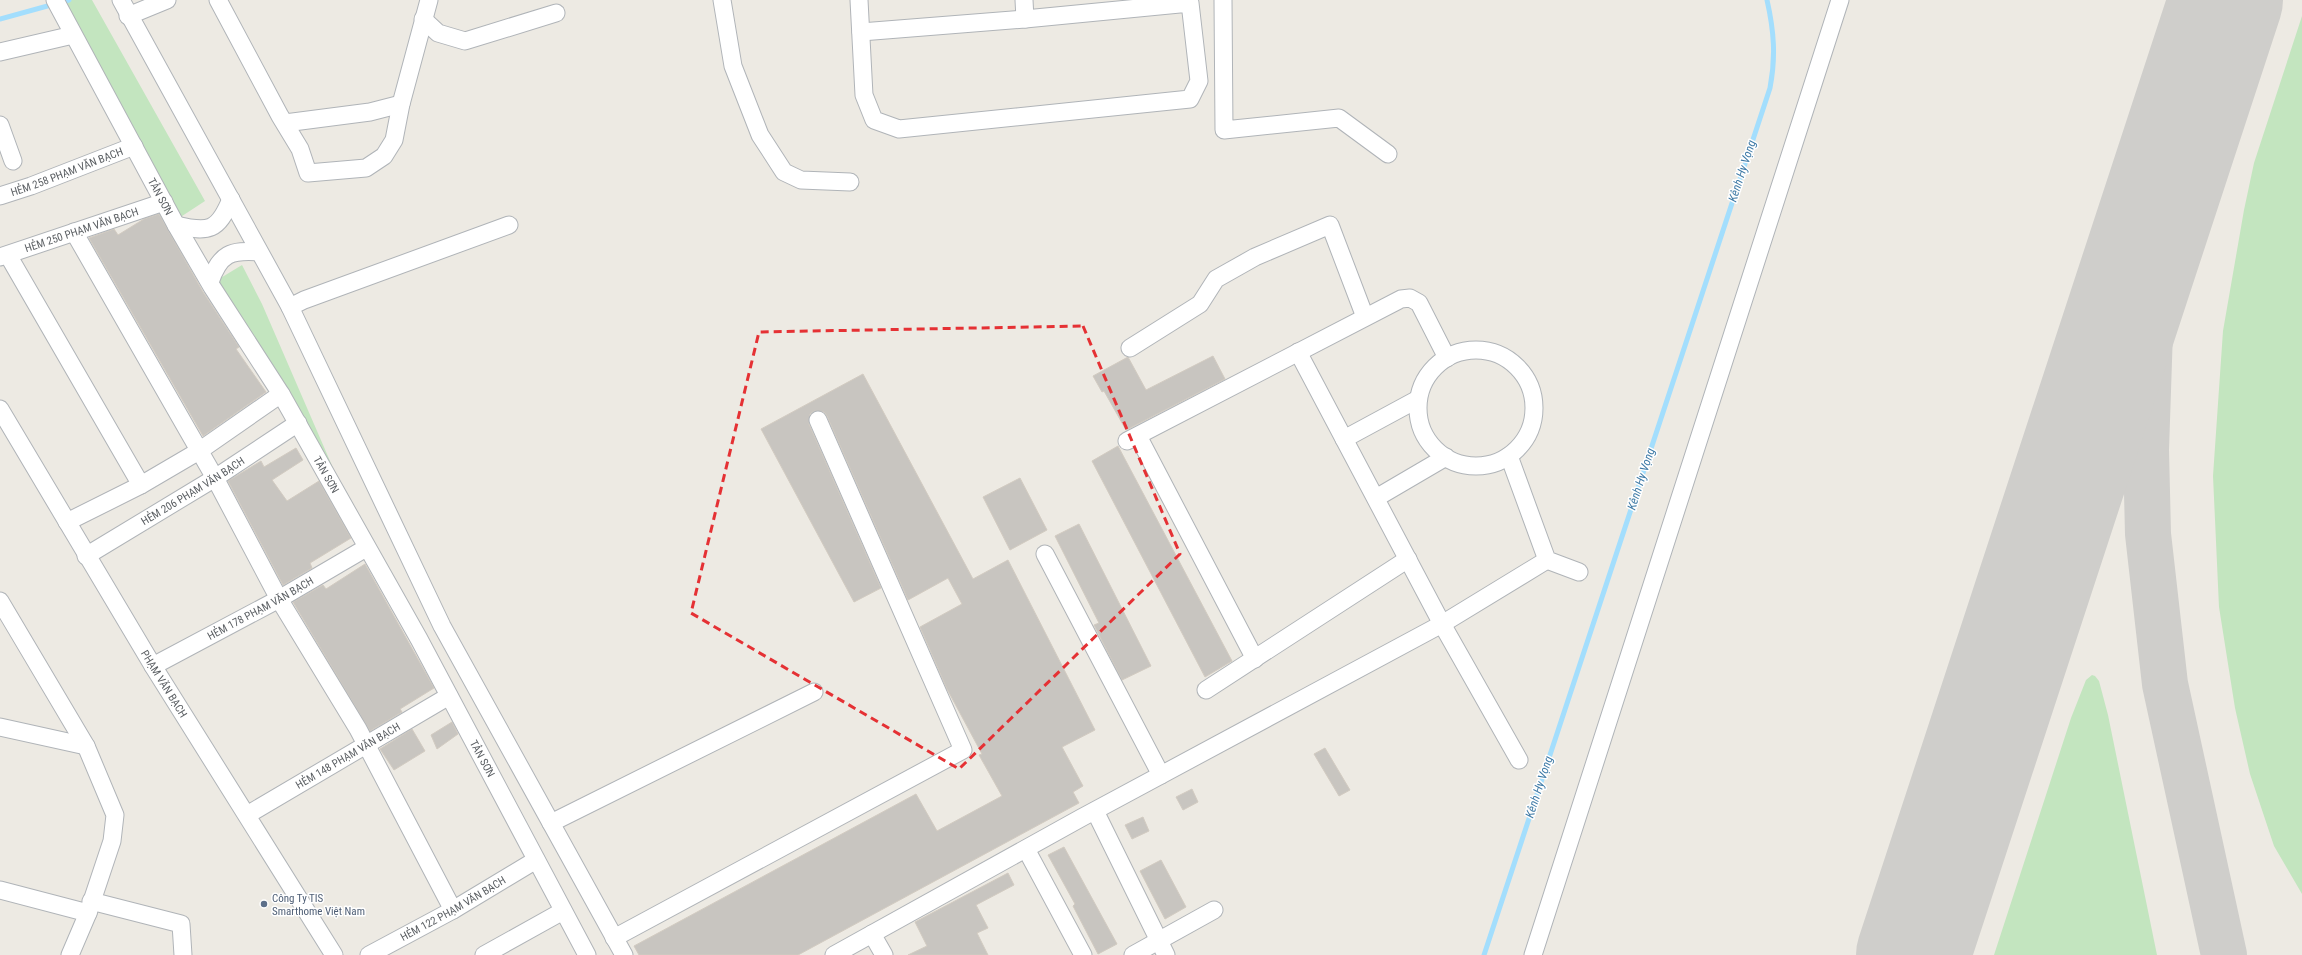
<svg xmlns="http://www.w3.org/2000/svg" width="2302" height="955" viewBox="0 0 2302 955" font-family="'Roboto Condensed',sans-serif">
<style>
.grass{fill:#c3e5bf}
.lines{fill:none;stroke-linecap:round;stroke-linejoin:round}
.stream{stroke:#a3defd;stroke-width:5}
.taxiway{stroke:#cfcecb;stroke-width:46}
.runway{stroke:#cfcecb;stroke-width:114}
.building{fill:#c8c5c0;stroke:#d2cbc1}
.minor-casing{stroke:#b0b4b8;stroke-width:19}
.minor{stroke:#fff;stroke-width:17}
.marked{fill:none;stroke:#e53134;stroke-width:3;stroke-dasharray:8 5;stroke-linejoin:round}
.service-dot{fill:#5c6f8a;stroke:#fff;stroke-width:1.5}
.labels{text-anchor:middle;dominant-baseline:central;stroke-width:3;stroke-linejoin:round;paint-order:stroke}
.street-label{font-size:11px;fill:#5b5f63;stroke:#fff}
.service-label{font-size:11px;fill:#4e5e75;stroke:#fff;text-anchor:start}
.water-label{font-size:12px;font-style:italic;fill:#3e7aa6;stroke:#fff}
</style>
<rect width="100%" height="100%" fill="#edeae3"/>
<path class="grass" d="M58,0H92L205,201L179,218Z
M2302,16V894L2274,846L2250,774L2235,708L2219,607L2213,476L2223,331L2244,210L2254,163Z
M242,265L262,304L356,521L214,282Z
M2092,675L2095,676L2099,681L2108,715L2157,955H1994L2071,718L2086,680Z"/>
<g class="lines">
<path class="stream" d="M0,19L69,0
M1484,955L1770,88C1776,57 1774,31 1767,0"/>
<path class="taxiway" d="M2191,106L2171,187L2158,261L2150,331L2146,450L2148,534L2165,684L2224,955"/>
<path class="runway" d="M1913,955L2226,0"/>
</g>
<path class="building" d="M159,214L203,292L239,347L236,349L266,392L203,436L89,238L114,229L118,235L144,219Z
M1213,356L1225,379L1126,430L1104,391L1102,392L1093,376L1128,357L1146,390Z
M863,374L973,579L1008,560L1095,730L1062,747L1083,786L1073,792L1079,803L798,955H639L634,946L916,794L937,831L1002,796L979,755L982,754L947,689L920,627L962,604L948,578L908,600L827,416L824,412L814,411L810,414L809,424L881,588L854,602L761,429Z
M1118,446L1232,661L1205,677L1092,461Z
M296,448L303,460L272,480L287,501L319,481L351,538L310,563L312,568L283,585L228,481L261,461L264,467Z
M1020,478L1047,530L1010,550L983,497Z
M1079,524L1151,666L1122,680L1094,625L1099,623L1055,536Z
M365,564L434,688L400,709L402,712L370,731L293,602L323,585L326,589Z
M452,722L458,734L437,749L431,735Z
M412,729L425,751L394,770L380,749Z
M1325,748L1350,790L1339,796L1314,754Z
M1192,789L1198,802L1183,810L1176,797Z
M1143,817L1149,831L1132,839L1125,825Z
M1064,847L1117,944L1098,954L1073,906L1075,904L1048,855Z
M1161,860L1186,907L1165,919L1140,871Z
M1008,873L1014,885L976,905L988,928L977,933L988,955H908L927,946L915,922Z"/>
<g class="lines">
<g class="minor-casing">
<g id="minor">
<path id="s1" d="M55,0L176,225L212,287L281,394L419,639L587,955"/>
<path d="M121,0L290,307L442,626L624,955"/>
<path d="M218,0L280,116L300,149L308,173L366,168L384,156L394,140L401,104L429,0"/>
<path d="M722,0L733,66L760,135L784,172L801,180L850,182"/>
<path d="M859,0L864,95L874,120L899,129L1190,99L1199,81L1190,3L1025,19L1024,0"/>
<path d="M1223,0L1224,130L1339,118L1388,154"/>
<path d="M128,16L167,0"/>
<path d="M423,19L438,33L465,41L556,13"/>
<path d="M861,32L1025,19"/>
<path d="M0,52L73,35"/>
<path d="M285,123L370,112L401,104"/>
<path d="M0,125L13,161"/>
<path id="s2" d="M0,196L31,186L134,146"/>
<path d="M176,225C209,233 218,231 231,199"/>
<path d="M74,232L215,478L279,599L358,729L453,910"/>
<path d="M8,255L141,485"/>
<path id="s3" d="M0,257L164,202"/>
<path d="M210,282C220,253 231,250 259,252"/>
<path d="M290,307L304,300L509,225"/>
<path d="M1130,348L1200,304L1216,279L1255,257L1330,225L1365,317"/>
<circle cx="1476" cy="408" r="58"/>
<path d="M1298,352L1442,624L1519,760"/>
<path id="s4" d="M0,409L153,666L334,955"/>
<path d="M1138,436L1255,659"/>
<path d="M1344,439L1418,399"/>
<path d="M1127,441L1401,299L1410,298L1419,303L1447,358"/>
<path d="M1509,456L1547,560L1579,572"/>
<path d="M1376,498L1446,457"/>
<path d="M67,522L141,485L199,451L281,394"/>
<path d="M1045,554L1161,775"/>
<path id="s5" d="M86,556L215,478L298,423"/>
<path d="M0,601L86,746L115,815L112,841L88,913L70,955"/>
<path id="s6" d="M153,666L279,599L366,548"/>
<path d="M1206,690L1408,559"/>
<path d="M0,727L86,746"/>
<path d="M1095,811L1166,955"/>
<path id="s7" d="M247,815L449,696"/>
<path d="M551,823L814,692"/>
<path d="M1026,849L1083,955"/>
<path d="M0,890L88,913"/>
<path d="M91,901L181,924L183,955"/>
<path d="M872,934L884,955"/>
<path d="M614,938L963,750L818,420"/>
<path id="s8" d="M369,955L453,910L536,860"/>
<path d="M484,955L563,911"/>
<path d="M834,955L1081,818L1442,624L1547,560"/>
<path d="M1133,955L1214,910"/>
<path d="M1533,955L1840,0"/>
</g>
</g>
<use href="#minor" class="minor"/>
</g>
<path class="marked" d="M1083,326L1180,554L959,769L691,613L759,332Z"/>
<circle class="service-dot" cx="264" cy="904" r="4"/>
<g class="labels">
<g class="street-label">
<text stroke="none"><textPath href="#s2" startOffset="71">HẺM 258 PHẠM VĂN BẠCH</textPath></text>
<text stroke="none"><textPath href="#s1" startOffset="223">TÂN SƠN</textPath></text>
<text stroke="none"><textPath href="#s3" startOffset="86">HẺM 250 PHẠM VĂN BẠCH</textPath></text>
<text stroke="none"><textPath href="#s1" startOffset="547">TÂN SƠN</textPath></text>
<text stroke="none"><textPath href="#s5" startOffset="125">HẺM 206 PHẠM VĂN BẠCH</textPath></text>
<text stroke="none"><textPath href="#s6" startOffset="122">HẺM 178 PHẠM VĂN BẠCH</textPath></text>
<text stroke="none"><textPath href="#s4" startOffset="320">PHẠM VĂN BẠCH</textPath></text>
<text stroke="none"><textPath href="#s7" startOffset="117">HẺM 148 PHẠM VĂN BẠCH</textPath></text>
<text stroke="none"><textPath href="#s1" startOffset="871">TÂN SƠN</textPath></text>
<text stroke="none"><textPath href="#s8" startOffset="96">HẺM 122 PHẠM VĂN BẠCH</textPath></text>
</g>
<g class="service-label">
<text x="272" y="898">Công Ty TIS<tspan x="272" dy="13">Smarthome Việt Nam</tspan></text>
</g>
<g class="water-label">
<text transform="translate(1742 171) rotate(-72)">Kênh Hy Vọng</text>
<text transform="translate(1641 479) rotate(-72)">Kênh Hy Vọng</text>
<text transform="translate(1539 787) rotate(-72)">Kênh Hy Vọng</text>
</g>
</g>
</svg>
